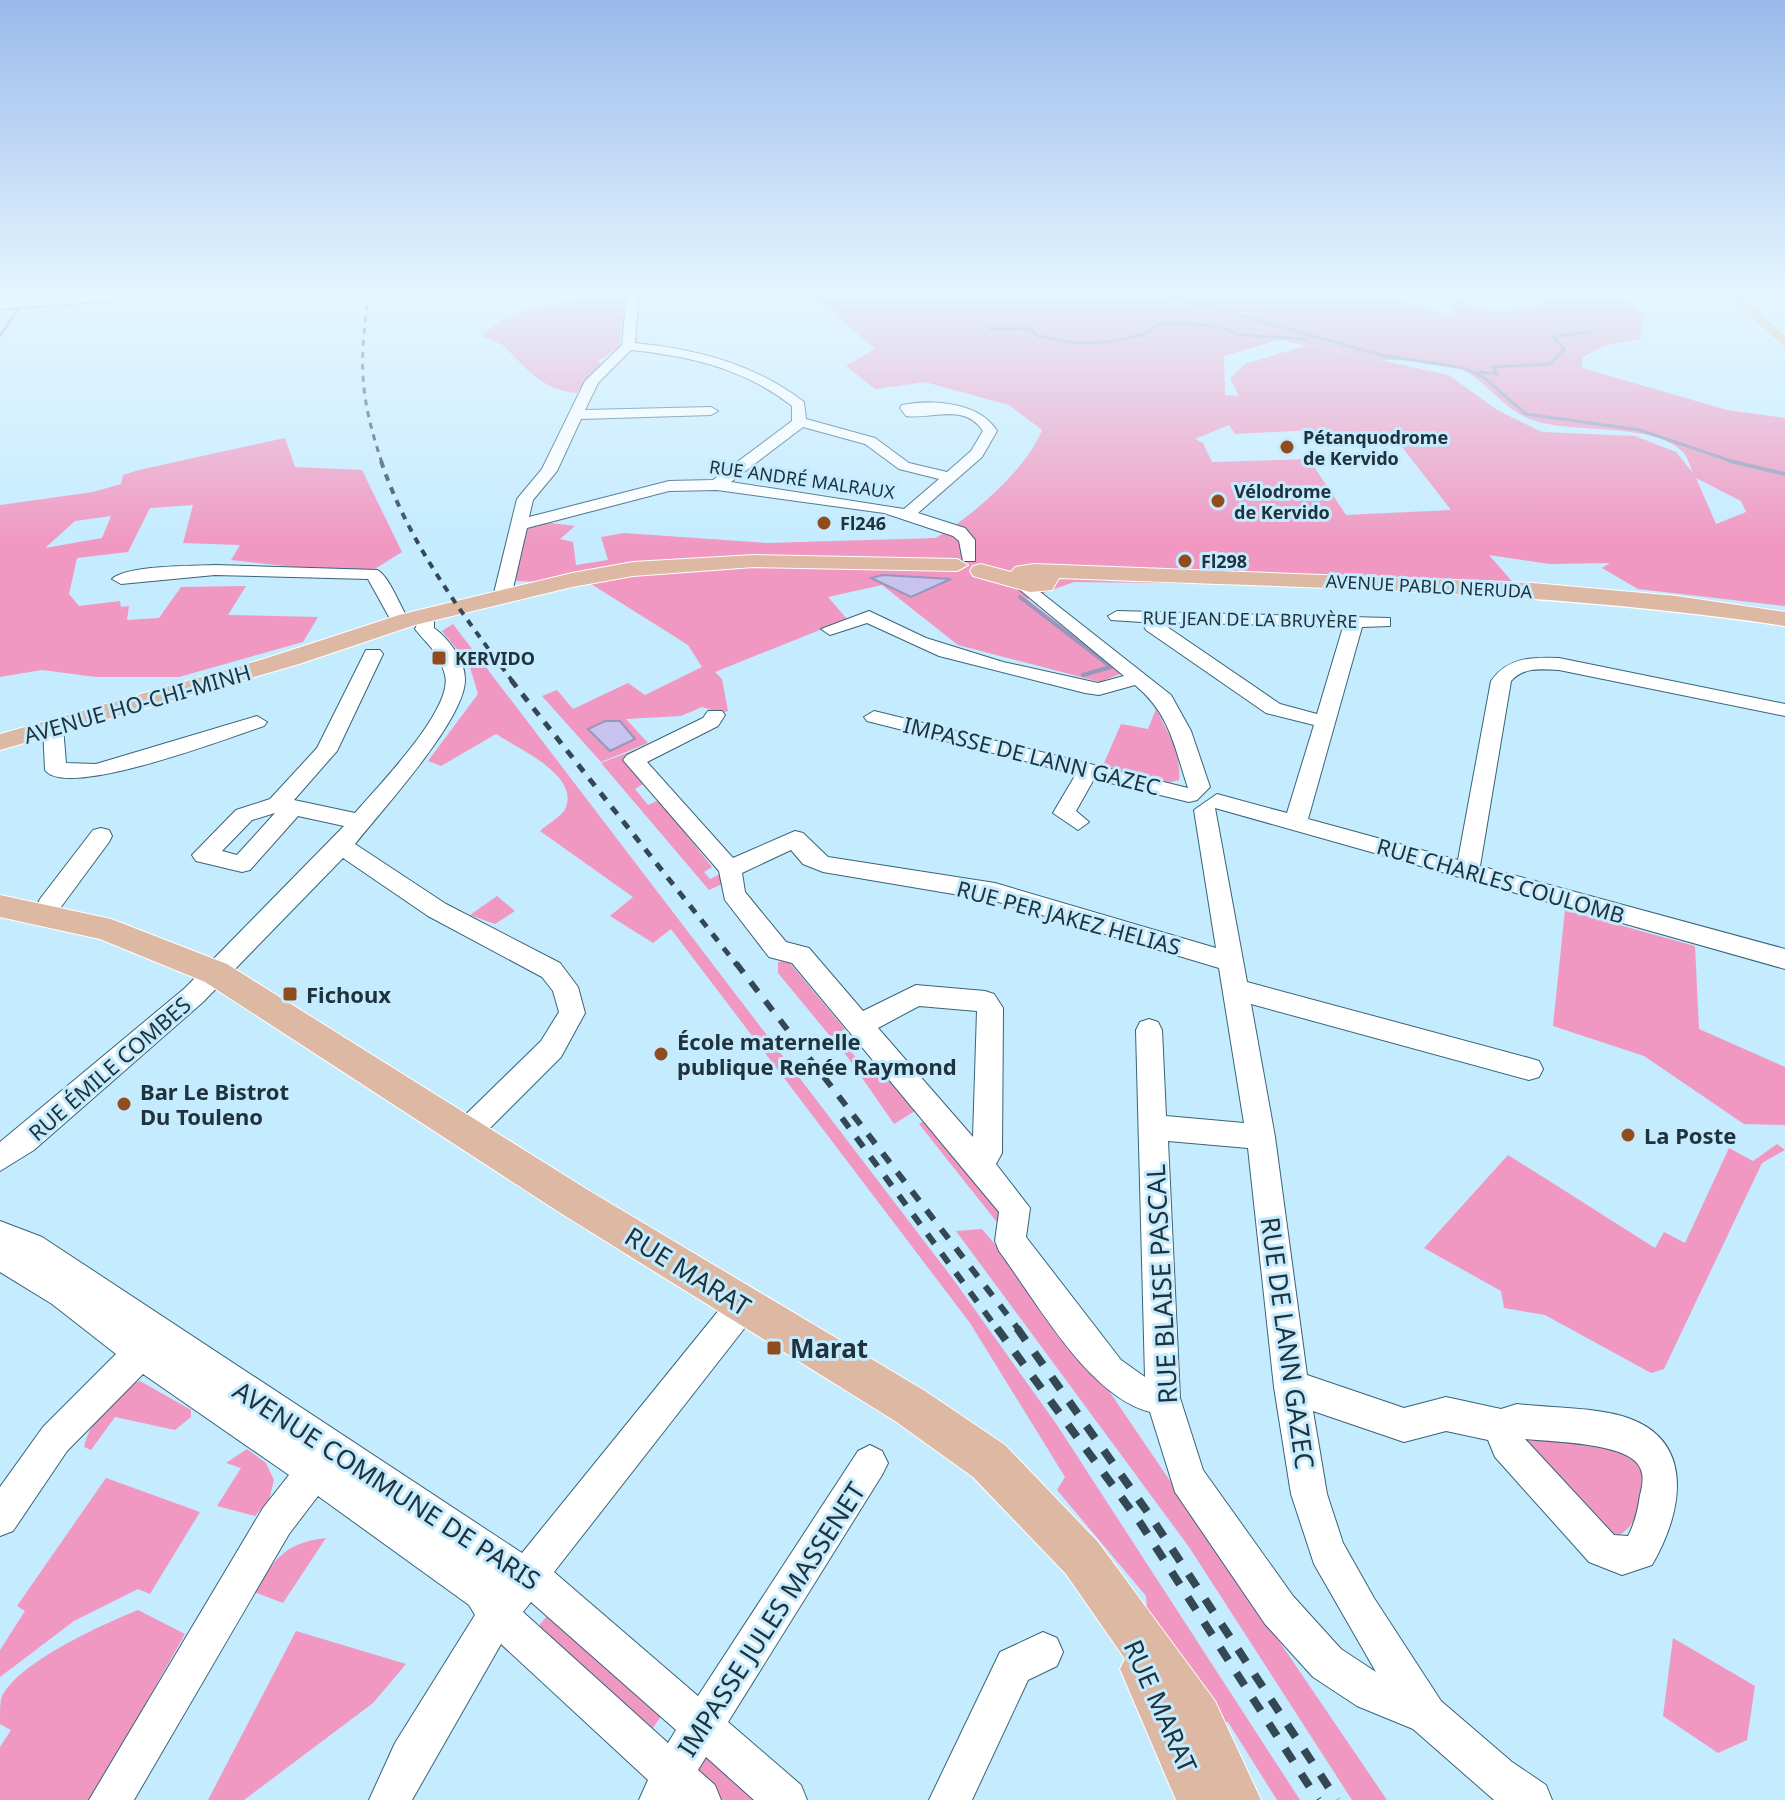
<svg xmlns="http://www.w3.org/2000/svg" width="1785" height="1800" viewBox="0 0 1785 1800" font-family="'Noto Sans',sans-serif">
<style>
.green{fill:#f098c1;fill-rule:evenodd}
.water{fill:#c8c2ef;stroke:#9697ba;stroke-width:2}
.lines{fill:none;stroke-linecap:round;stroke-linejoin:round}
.stream-far1{stroke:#9697ba;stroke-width:3}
.stream{stroke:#9697ba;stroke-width:4}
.minor-casing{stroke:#386479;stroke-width:2}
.major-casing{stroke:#fff;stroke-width:2}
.minor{fill:#fff;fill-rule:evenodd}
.major{fill:#ddb8a3;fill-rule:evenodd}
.rail-far4{stroke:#334853;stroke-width:3;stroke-dasharray:6 6;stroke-linecap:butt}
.rail-far3{stroke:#334853;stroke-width:4;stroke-dasharray:7 7;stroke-linecap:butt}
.rail-far2{stroke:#334853;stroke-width:5;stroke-dasharray:9 9;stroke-linecap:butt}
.rail-far1{stroke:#334853;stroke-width:6;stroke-dasharray:12 12;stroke-linecap:butt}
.rail{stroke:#334853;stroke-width:8;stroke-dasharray:15 15;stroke-linecap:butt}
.poi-dot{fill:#904c1f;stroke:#c5ebff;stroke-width:3}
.labels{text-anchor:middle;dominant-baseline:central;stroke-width:6;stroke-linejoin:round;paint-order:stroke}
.far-poi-label{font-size:18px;font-weight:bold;fill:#20333d;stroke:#c5ebff;text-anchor:start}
.far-street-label{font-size:18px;fill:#20333d;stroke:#c5ebff}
.street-label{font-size:22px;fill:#20333d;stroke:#c5ebff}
.poi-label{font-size:22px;font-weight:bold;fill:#20333d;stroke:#c5ebff;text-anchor:start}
.near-street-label{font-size:26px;fill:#20333d;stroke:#c5ebff}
.near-poi-label{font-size:26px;font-weight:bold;fill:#20333d;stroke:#c5ebff;text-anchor:start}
</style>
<rect width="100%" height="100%" fill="#c5ebff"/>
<path class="green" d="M799,292H1382L1454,317L1452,300L1461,292H1479L1470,298V304C1489,316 1522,311 1541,302V292H1618L1644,315L1640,339C1618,342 1601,345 1582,358V368L1727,410L1785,418V606L1638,589L1602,568L1610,563L1550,564L1489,555L1517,587L1074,582L1027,599L1122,673L1100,682L958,645L882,585L828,597L847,619L715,672L722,679L728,711L722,713L702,707L681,716L626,719L648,743L601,762L542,696L557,690L573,709L628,683L645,695L702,667L688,645L591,584L517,581L512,570L525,530L542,522L575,526L560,539L573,542L576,565L608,560L601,537L624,533L767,543L936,538C972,516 1027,469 1042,430L1009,405L925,382L875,389L846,366L875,349L831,310ZM1279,340L1378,360L1307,345L1245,364L1230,378L1239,396L1225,395L1224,356ZM1380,360C1405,360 1449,360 1470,374C1495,391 1508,414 1539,422C1577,433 1653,423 1682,451C1687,455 1690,466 1693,473L1676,452L1635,436L1542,432L1497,410L1449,375ZM1229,425L1235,434L1311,430L1325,446L1399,443L1451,510L1346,515L1309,459L1212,462L1203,443L1195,439ZM1696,478L1741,501L1746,512L1716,524Z
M604,293H627L619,347L598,361L602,365L576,393C545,390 529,372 509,351C503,343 490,340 481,336C517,302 560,306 604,293Z
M285,438L295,467L362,470L402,552L373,570H321L231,560L240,545L183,543L193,505L150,508L128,552L77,558L69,594L79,606L120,601L121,607L129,606L127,620L159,618L181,587L246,586L228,615L318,617L303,642L179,677H96L42,670L0,677V505L93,492L121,484L123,475L139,470ZM111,516L102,538L45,548L75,521Z
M453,624L953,1279L1057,1425L1300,1800H1277L1228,1722L1217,1726L1147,1610L1146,1596L1057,1490L1065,1477L970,1323L671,929L653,943L610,916L633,897L540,831C546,825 559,818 564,811C584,777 517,748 496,734L441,766L428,761L478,694L469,664L442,631Z
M1156,709C1167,731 1182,755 1179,780L1163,784L1101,770L1121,724L1148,729Z
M640,748L629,756L645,783L635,789L648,805L659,800L712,867L704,872L710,879L720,874L722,884L709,890L601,763Z
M497,896L515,911L495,924L470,915Z
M1565,910L1695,946L1699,1029L1785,1067V1125L1744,1124L1644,1056L1553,1026Z
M788,961L845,1029L837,1034L866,1070L877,1064L915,1111L894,1124L849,1059L778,973V962Z
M926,1120L1006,1212L1000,1226L919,1124Z
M1777,1144L1785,1150L1762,1163L1664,1369L1651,1373L1545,1315L1504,1308L1501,1291L1424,1248L1508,1155L1655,1248L1664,1232L1685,1243L1729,1148L1753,1161Z
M982,1229L1099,1368L1109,1391L1387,1800H1352L1189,1547L956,1231Z
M140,1381L191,1410V1417L175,1430L115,1417L91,1450L84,1447C90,1421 114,1391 140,1381Z
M1515,1435L1625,1451L1648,1471C1641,1502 1641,1528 1609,1540Z
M247,1449L266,1463L274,1480L269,1500L255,1516L217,1506L241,1468L226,1463Z
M106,1478L200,1512L150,1594L138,1589L74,1621L0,1677V1650L25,1611L17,1606Z
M326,1538L283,1603L254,1592C276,1558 284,1543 326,1538Z
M554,1607L666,1709L646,1738L534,1632Z
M138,1610L185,1634L91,1800H0V1747L11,1730L0,1724C0,1716 0,1706 1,1699C15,1663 104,1624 138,1610Z
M296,1631L406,1664L373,1703L244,1800H208Z
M1673,1638L1755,1686L1747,1740L1718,1753L1663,1716Z
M711,1749L768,1800H718L694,1768Z"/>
<path class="water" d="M883,575L951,579L911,597L871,578Z
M605,721H620L635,739L610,751L588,729Z"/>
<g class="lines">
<path class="stream-far1" d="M1158,292L1380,355L1464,368L1483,377L1526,414L1640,430L1737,463
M0,297L70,292
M1209,306L1220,301L1221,296L1241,292
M989,329L1030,328L1037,336L1076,343L1109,342L1143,335L1159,324L1171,323L1216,326L1240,335L1308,339
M0,336L20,306
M1478,372L1497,374L1493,367L1550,364L1564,349L1553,337L1590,332"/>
<path class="stream" d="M1730,461L1785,474
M1020,597L1111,667L1083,675"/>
<g class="minor-casing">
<path id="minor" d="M627,292H639L635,343C696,349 755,364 804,402L806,419L875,438L909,463L947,472L971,451L983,431C964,402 931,420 906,416L900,408L902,405C932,399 980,402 997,431L982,457L918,513L965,528L975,540V561H963L959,541L953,536L884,513L717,490L669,491L527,528L511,597L502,602L496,601L493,597L517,499L542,469L585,381L622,345ZM631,350C690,356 745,369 792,406V421L713,480L669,481L529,517L533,500L557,471L581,419L711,415L718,411L711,407L585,410L598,383ZM803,427L865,444L899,469L939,479L904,509L731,482Z
M1777,292H1785V296L1779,295Z
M132,293V299L128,300L0,309V301Z
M215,565L377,570C389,575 401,609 410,622L401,628L394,626L368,579L215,575L121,584L112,579C127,565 192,566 215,565Z
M1025,580L1171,695L1191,731L1210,787L1197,800L1189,802L1094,779L1076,811L1089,822L1078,830L1053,813L1076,774L867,721L864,717L874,711L1188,788C1174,746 1170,714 1135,685L1099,695L1085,693L939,656L867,623L830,635L821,629L869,611L926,638L1003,662L1098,683L1124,676L1019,589L1016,585Z
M1117,611L1390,618V626L1362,627L1308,819L1458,860L1491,681C1508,657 1532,657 1559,658L1785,704V716L1559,670C1540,669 1524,667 1511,681L1480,866L1785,949V969L1215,808L1247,982L1529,1058L1539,1061L1543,1069L1539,1077L1529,1080L1251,1004L1275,1137L1307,1375L1404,1408L1446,1397L1501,1409L1517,1404C1551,1408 1590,1407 1622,1416C1697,1438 1683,1512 1652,1565L1622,1575L1589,1562L1495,1457L1488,1440L1446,1431L1404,1442L1313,1411L1327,1494L1343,1543L1374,1598L1441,1701L1512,1762L1546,1785L1552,1800H1494L1413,1729L1357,1706L1313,1677L1265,1624L1175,1492L1150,1412C1088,1396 1037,1302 999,1251L995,1241L999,1212L792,963L769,957L725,900L719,871L623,760L627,755L703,718L708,711H722L725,715L718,726L647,762L733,858L795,831L803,833L828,857L995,883L1216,948L1194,810L1217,794L1287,813L1314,725L1266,713L1146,630L1142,622L1111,620L1108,616ZM1160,622L1343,627L1317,714L1280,704ZM791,850L803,864L823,872L995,901L1219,968L1244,1123L1166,1116L1162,1030L1158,1022L1149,1019L1140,1022L1136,1030L1145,1377L1121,1360L1026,1237L1030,1208L996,1164L1002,1153L1003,1008L994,994L985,991L916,985L863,1011L809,948L786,942L745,892L742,873ZM919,1006L977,1011L973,1137L878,1028ZM1168,1141L1248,1148L1274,1387L1291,1494L1314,1564L1376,1672L1341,1649L1293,1596L1203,1470L1180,1398ZM1525,1439C1551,1442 1633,1442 1641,1470C1644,1477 1642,1488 1640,1495C1638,1509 1635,1523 1628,1536L1614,1535Z
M427,616L434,618V628C448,638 465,660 465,679C466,719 381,811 355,844L446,904L560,963L578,987L585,1013L561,1057L476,1142L466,1146L456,1142L452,1133L456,1124L541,1041L559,1012L553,991L542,977L428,916L343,858L203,1002L34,1150L0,1171V1142L185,988L344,826L298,816L250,870L242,872L196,861L192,855L236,810L270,799L317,748L366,650H380L383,654L337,751L294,800L355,813C377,787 454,709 445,675C439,651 428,646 415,629L420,618ZM275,813L237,855L222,851L252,820Z
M257,716L267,722L264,726C231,737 66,800 45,770L43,727L53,721L63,727L66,763L96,764Z
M101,828L109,830L112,836L109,842L58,911H40L37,905L40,899L93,830Z
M0,1221L42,1237L522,1553L732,1294L743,1289L754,1294L759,1305L754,1316L554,1572L698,1696L858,1451L870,1445L882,1451L888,1463L882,1475L728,1722L801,1785L807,1800H754L706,1757L698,1770L715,1785L721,1800H639L648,1780L501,1644L412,1800H369L395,1743L475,1615L469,1605L318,1496L289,1534L134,1800H89L263,1508L289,1475L143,1374L67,1451L13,1531L0,1536V1487L43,1427L116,1354L52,1304L0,1272ZM531,1602L676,1730L668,1743L523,1612Z
M1043,1632L1057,1638L1063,1652L1057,1666L1028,1680L972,1800H929L1000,1652Z"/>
</g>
<g class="major-casing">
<path id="major" d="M1722,292H1737L1785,335V348Z
M754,555L957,559L968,565L957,571L754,567L633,576L572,587L415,625L299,664L0,750V734L264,659L399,615L572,573L633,562Z
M981,564L1011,572L1015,567L1034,564L1533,583L1676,596L1785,612V626C1544,590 1301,588 1059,578L1052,590L1030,592L973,576L970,571L973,566Z
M0,895L111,919L227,964L588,1190L925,1391L1005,1445L1098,1542L1215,1701L1261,1800H1176L1120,1669L1125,1659L1066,1574L973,1477L895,1421L562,1214L205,982L100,939L0,917Z"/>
</g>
<use href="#minor" class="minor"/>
<use href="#major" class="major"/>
<path class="rail-far4" d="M369,292C359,363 359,394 382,463"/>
<path class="rail-far3" d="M381,461C409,544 461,612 513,682"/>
<path class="rail-far2" d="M511,680L737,965"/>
<path class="rail-far1" d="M736,963L1019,1330
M842,1118L998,1330"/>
<path class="rail" d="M997,1328L1141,1524L1318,1800
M1017,1328L1151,1517L1337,1800"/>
</g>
<linearGradient id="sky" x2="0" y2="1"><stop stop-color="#9bbaeb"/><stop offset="0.54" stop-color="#e5f6ff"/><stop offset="1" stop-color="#e5f6ff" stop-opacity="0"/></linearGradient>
<rect width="1785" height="544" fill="url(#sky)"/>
<g class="poi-dot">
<circle cx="1287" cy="447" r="8"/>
<circle cx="1218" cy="501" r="8"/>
<circle cx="824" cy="523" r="8"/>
<circle cx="1185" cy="561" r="8"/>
<rect x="431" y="650" width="16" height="16" rx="4"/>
<rect x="282" y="986" width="16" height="16" rx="4"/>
<circle cx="661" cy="1054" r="8"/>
<circle cx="124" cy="1104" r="8"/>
<circle cx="1628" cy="1135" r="8"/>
<rect x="766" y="1340" width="16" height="16" rx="4"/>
</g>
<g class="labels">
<g class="far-poi-label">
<text x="1303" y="437">Pétanquodrome<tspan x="1303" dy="21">de Kervido</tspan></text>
<text x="1234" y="491">Vélodrome<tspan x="1234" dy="21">de Kervido</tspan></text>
<text x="840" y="523">Fl246</text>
<text x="1201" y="561">Fl298</text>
<text x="455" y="658">KERVIDO</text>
</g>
<g class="far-street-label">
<text transform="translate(802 479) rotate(8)">RUE ANDRÉ MALRAUX</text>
<text transform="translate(1429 586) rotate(3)">AVENUE PABLO NERUDA</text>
<text transform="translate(1250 619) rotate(1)">RUE JEAN DE LA BRUYÈRE</text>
</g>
<g class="street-label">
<text transform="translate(137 703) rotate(-16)">AVENUE HO-CHI-MINH</text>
<text transform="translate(1032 755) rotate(14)">IMPASSE DE LANN GAZEC</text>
<text transform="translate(1501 880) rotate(16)">RUE CHARLES COULOMB</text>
<text transform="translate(1069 917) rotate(15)">RUE PER JAKEZ HELIAS</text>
<text transform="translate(109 1068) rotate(-41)">RUE ÉMILE COMBES</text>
</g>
<g class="poi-label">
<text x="306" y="994">Fichoux</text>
<text x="677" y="1041">École maternelle<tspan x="677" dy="25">publique Renée Raymond</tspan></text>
<text x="140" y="1091">Bar Le Bistrot<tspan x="140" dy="25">Du Touleno</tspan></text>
<text x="1644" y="1135">La Poste</text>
</g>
<g class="near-street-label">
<text transform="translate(688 1271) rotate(32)">RUE MARAT</text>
<text transform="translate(1161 1284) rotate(-93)">RUE BLAISE PASCAL</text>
<text transform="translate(1288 1343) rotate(82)">RUE DE LANN GAZEC</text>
<text transform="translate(387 1485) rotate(33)">AVENUE COMMUNE DE PARIS</text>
<text transform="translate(771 1619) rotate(-57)">IMPASSE JULES MASSENET</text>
<text transform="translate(1161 1706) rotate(66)">RUE MARAT</text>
</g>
<g class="near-poi-label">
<text x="790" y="1348">Marat</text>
</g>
</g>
</svg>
